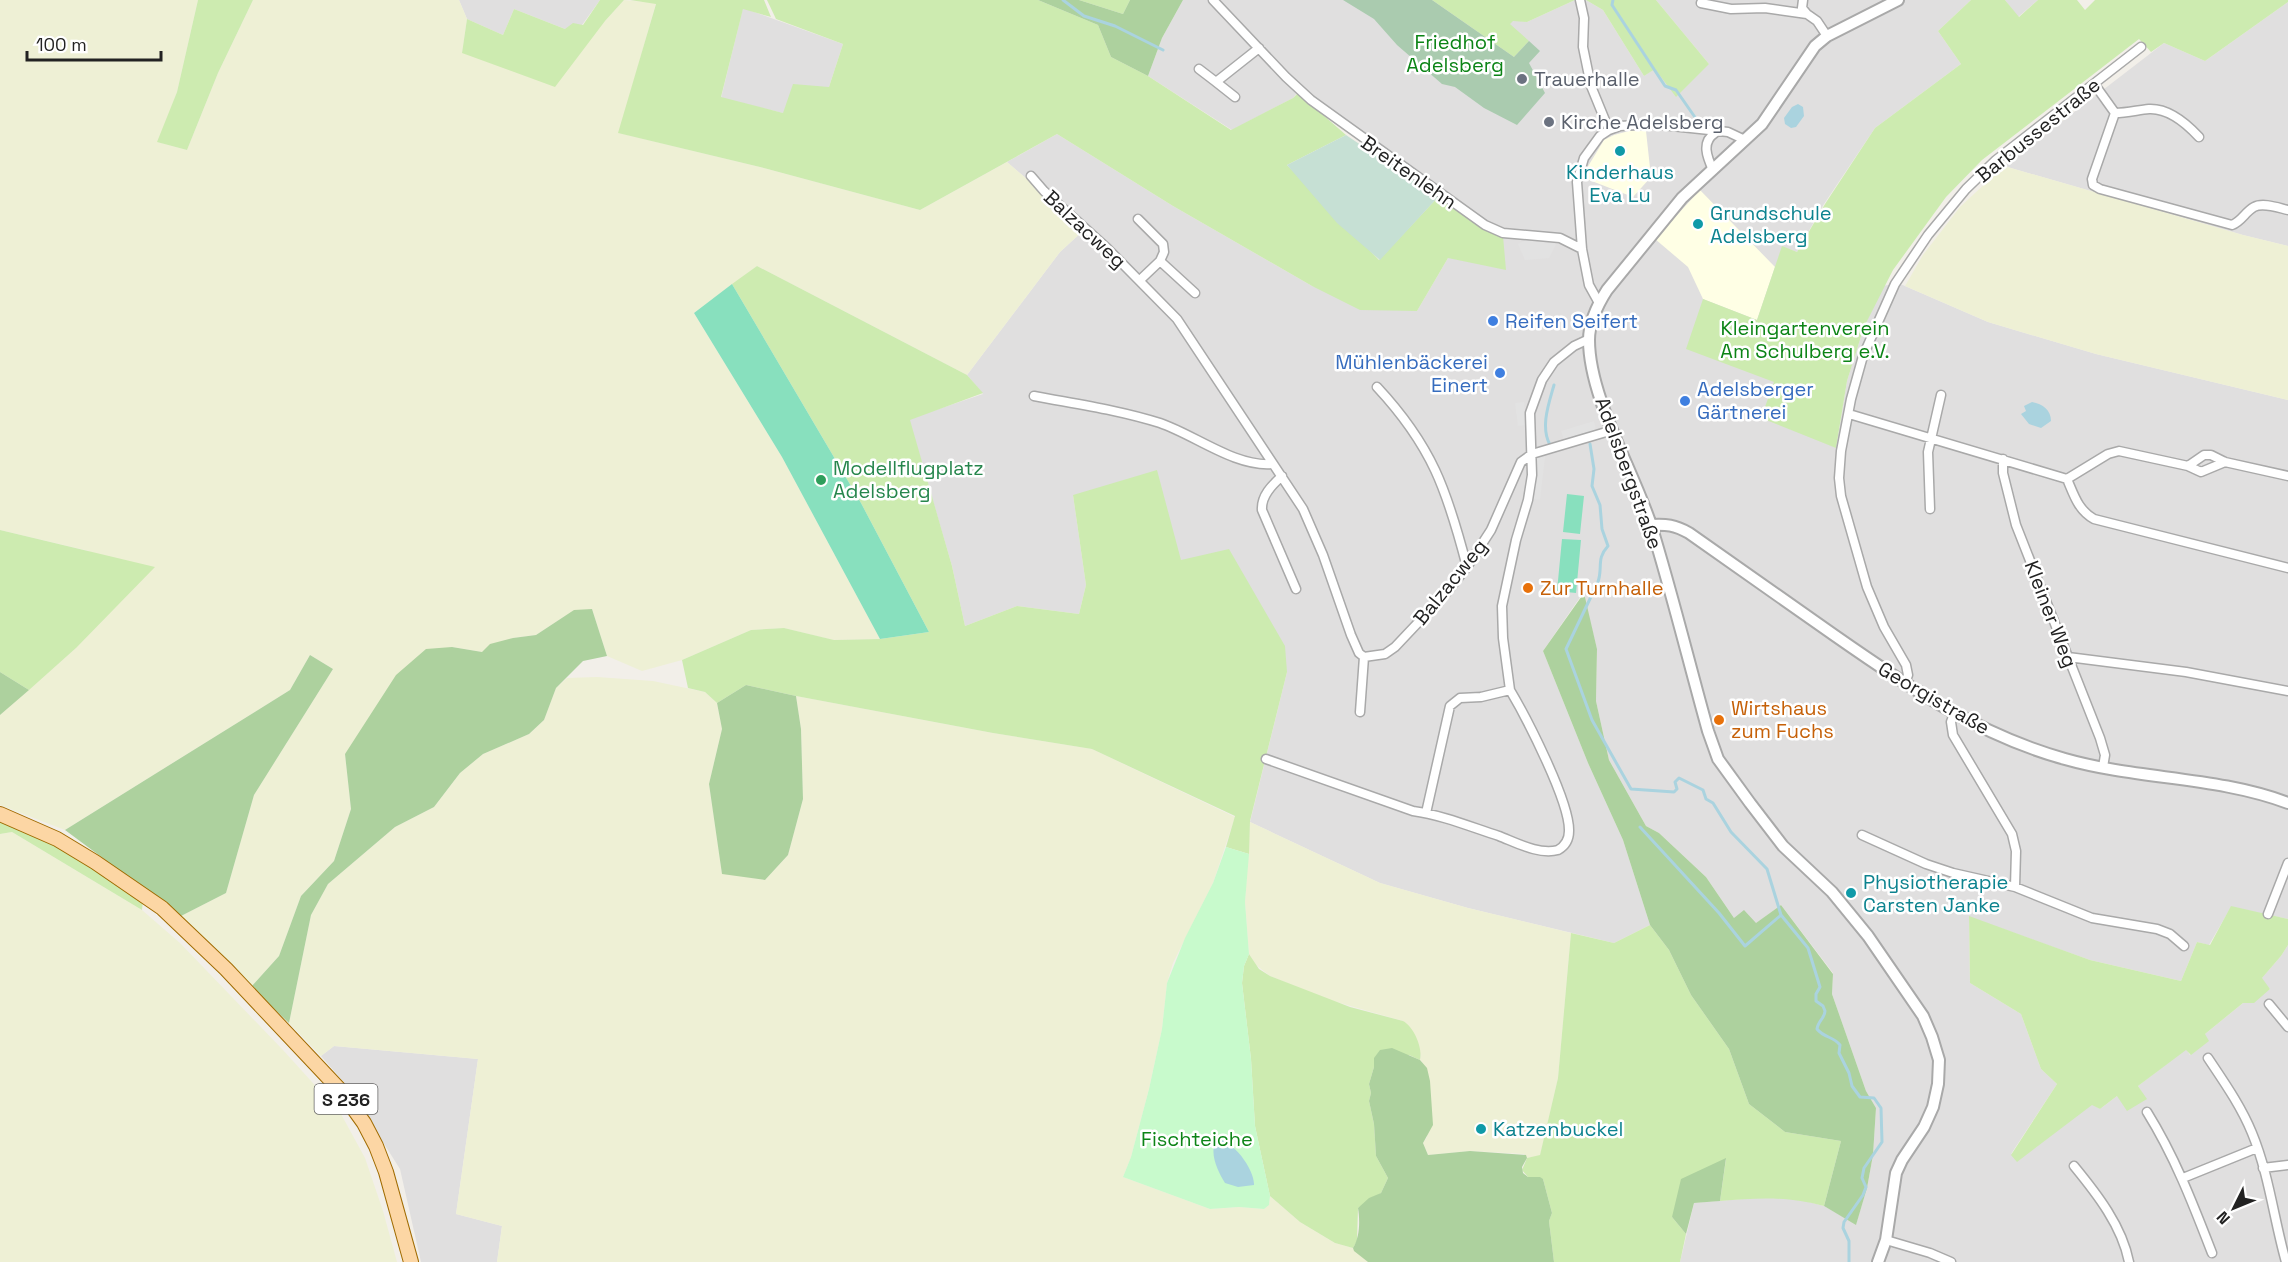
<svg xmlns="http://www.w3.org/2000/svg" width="2288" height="1262" viewBox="0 0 2288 1262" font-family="'Space Grotesk',sans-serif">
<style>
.residential{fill:#e0dfdf}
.education{fill:#ffffe5}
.farmland{fill:#eef0d5}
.grass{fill:#cdebb0}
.forest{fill:#add19e}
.wetland{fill:#c6e0d4}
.cemetery{fill:#aacbaf}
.park{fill:#c8facc}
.pitch{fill:#88e0be}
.parking{fill:#e2e2e2}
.water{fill:#aad3df}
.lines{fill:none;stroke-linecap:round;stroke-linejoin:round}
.stream{stroke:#aad3df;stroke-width:3}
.minor-casing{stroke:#a9a9a9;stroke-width:11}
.tertiary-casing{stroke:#a9a9a9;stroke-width:14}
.primary-casing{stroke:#a06b00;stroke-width:16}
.minor{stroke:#fff;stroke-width:8}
.tertiary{stroke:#fff;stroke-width:10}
.primary{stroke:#fcd6a4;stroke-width:14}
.worship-dot{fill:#6b7280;stroke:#fff;stroke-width:2}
.culture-dot{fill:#0f9aa8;stroke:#fff;stroke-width:2}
.shop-dot{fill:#3f7fe0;stroke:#fff;stroke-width:2}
.leisure-dot{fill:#2e9e5b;stroke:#fff;stroke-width:2}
.food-dot{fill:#e8710a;stroke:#fff;stroke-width:2}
.labels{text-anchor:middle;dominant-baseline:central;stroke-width:5;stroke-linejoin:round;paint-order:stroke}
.shield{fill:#fff;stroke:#646464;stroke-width:1.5}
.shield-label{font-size:18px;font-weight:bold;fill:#222}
.park-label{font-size:20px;fill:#0c8416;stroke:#fff}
.worship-label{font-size:20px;fill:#5b616d;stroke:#fff;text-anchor:start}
.street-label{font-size:20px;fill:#222;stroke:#fff}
.culture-label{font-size:20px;fill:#0d838f;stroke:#fff;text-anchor:start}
.shop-label{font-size:20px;fill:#366cbe;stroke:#fff;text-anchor:start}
.leisure-label{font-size:20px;fill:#27864d;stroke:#fff;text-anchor:start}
.food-label{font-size:20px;fill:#c56008;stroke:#fff;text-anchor:start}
</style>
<rect width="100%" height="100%" fill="#f2efe9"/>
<path class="residential" d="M459,0H600L582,25L565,29L514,9L503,35L467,19Z
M1183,0H1432L1514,57L1509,24L1513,20L1527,22L1575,0H1586L1603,10L1644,76L1654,69L1709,64L1656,0H1971L1938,31L1961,64L1875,128L1824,204L1797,252L1782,247L1775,382L1836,447L1847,381L1864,327L1883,286L1898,283L1988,322L2096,354L2288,400V919L2231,907L2209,945L2197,942L2181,981L2090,960L1969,917L1970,983L2021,1014L2041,1069L2057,1084L2011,1154L2092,1104L2100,1109L2117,1096L2146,1099L2138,1086L2186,1049L2190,1055L2205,1034L2243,1003L2248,1002L2270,989L2261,979L2281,956L2288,945V1262H1680L1694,1203L1766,1197L1798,1199L1824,1206L1856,1224L1867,1188L1873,1155L1876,1108L1866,1091L1832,994L1833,973L1781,905L1755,924L1734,918L1706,877L1659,833L1646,826L1609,760L1596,701L1597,649L1583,593L1543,651L1588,763L1623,840L1650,925L1614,943L1468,908L1380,883L1250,822L1287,672L1181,561L1073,495L1086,585L1079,614L1017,606L965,626L952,566L909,419L983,394L967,375L1060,252L1085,229L1007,162L1057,134L1173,206L1312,286L1417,311L1448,258L1485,222L1302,87L1293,98L1232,130L1148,76L1162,38Z
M2005,0H2038L2018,17Z
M2288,2V246L2243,235L2004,166L2164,43L2205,61Z
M743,8L843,44L829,87L783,113L721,98Z
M334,1046L478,1059L456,1214L502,1226L497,1262H421L400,1169L348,1087L321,1056Z"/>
<path class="education" d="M1629,131H1646L1651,177L1633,197L1584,178L1587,168L1604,140L1614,135Z
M1700,190L1775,267L1757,320L1703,299L1688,267L1655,239Z"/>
<path class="farmland" d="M0,0H198L177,92L158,142L187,150L218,73L253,0H459L467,19L462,53L605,21L624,0L656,3L619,133L760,167L920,210L1007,162L1085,229L1060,252L967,375L757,266L694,313L782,457L880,639L833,640L784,628L751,630L682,660L642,671L607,656L592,609L565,616L536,635L513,638L482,652L452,647L345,754L351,809L334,861L301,896L279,956L251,987L181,916L226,893L254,795L333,669L310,655L290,690L65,830L0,805V715L76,648L89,551L0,530Z
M2004,166L2243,235L2288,246V400L2096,354L1988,322L1905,286L1923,255L1960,207Z
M597,677L653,681L705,692L717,703L722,729L709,784L722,873L765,880L788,855L803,799L801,729L796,696L993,733L1092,749L1235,817L1213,883L1173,963L1167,983L1162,1029L1149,1089L1131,1157L1123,1177L1210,1209L1239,1207L1264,1209L1269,1205L1270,1196L1300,1222L1335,1243L1353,1248L1368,1262H497L502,1226L456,1214L478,1059L334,1046L321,1056L289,1023L311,915L328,884L395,827L434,807L460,773L483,754L529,734L544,720L556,688L567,678Z
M1250,822L1380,883L1468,908L1571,933L1558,1078L1540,1156L1527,1158L1524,1154L1470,1151L1428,1155L1423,1143L1427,1137L1422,1062L1420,1060L1421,1055L1403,1021L1326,999L1270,976L1256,965L1249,954L1245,902Z
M12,832L142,910L180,943L283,1050L341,1114L365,1158L383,1211L397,1262H0V834Z"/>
<path class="grass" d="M198,0H253L218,73L187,150L157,142L177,92Z
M600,0H624L605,21L555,87L462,53L467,19L503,35L514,9L565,29L573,23L583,25Z
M630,0H764L771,17L743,9L721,97L783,113L793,84L829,87L843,44L776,19L767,0H1038L1098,25L1111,57L1148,76L1231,130L1293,98L1298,93L1346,135L1287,165L1379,260L1438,197L1483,227L1503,236L1506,270L1448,258L1417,311L1360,310L1312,286L1173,206L1057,134L920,210L760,167L618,133L656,4Z
M1079,0H1130L1123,14Z
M1432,0H1575L1527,22L1513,21L1510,24L1529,41L1514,57Z
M1586,0H1656L1709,64L1676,97L1655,69L1644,76L1603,10Z
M1971,0H2005L2019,17L2038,0H2077L2085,10L2095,0H2288V2L2205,61L2164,43L2151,52L2139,39L1982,160L1946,197L1893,270L1864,327L1847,381L1836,448L1761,418L1774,382L1686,349L1703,299L1757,320L1782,246L1797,252L1825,204L1875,128L1961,64L1938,31Z
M757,266L967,375L983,393L910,420L952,566L965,626L1017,606L1079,614L1086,585L1073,495L1157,470L1181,560L1229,549L1285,646L1287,672L1250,821L1249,854L1226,847L1235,816L1092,749L993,733L796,696L746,685L717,703L705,692L688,688L682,660L751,630L784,628L834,640L880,639L929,632L861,503L732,284Z
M0,530L155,567L76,648L29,690L0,672Z
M0,819L70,850L143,900L142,910L12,832L0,834Z
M2231,906L2288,919V945L2281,956L2262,978L2270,989L2254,1003H2243L2205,1034L2209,1041L2191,1055L2186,1050L2138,1086L2147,1099L2127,1111L2117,1096L2100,1109L2092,1105L2017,1162L2011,1155L2057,1084L2041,1069L2021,1014L1970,983L1969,916L2090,960L2181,981L2197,942L2210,945Z
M1650,925L1669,950L1691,995L1729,1049L1749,1104L1785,1132L1841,1141L1824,1206C1787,1196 1758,1198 1720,1201L1726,1159L1672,1217L1686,1234L1680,1262H1554L1549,1221L1552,1213L1543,1179L1528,1177L1522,1170L1527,1158L1540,1155L1558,1078L1571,933L1614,943Z
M1249,954L1259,969L1270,976L1350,1007L1403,1021C1414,1027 1423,1048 1420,1060L1409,1055L1374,1058V1067L1369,1084L1371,1093L1369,1101L1374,1124L1376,1156L1388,1178L1381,1193L1358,1208L1357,1241L1353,1248L1335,1243L1300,1222L1270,1196L1255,1126L1251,1059L1242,983L1244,966Z"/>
<path class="forest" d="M1038,0H1079L1123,14L1130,0H1183L1162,38L1148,76L1111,57L1098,25Z
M1584,593L1597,649L1596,701L1609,760L1646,826L1659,833L1706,877L1734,918L1744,910L1756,923L1781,905L1833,974L1832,994L1866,1091L1876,1108L1873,1155L1867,1188L1856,1225L1824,1206L1841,1141L1785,1132L1749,1104L1729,1049L1691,995L1669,950L1650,925L1623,840L1588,763L1543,651Z
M592,609L607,656L583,661L556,688L544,720L529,734L483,754L460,773L434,807L395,827L328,884L311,915L289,1023L251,987L279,956L301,896L334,861L351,809L345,754L396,675L426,649L452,647L482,652L490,644L513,638L536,635L574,610Z
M310,655L333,669L254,795L226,893L181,916L65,830L290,690Z
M0,672L29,690L0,715Z
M746,685L796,696L801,729L803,799L788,855L765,880L722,874L709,784L722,729L717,703Z
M1392,1048L1420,1060L1427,1068L1430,1081L1433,1125L1423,1143L1428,1155L1470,1151L1526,1155L1527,1158L1522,1167L1523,1173L1528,1177H1540L1543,1179L1552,1213L1549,1221L1554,1262H1368L1354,1251L1353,1248C1360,1237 1360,1220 1358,1208L1369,1198L1381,1193L1388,1178L1376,1156L1374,1124L1369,1101L1371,1093L1369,1084L1374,1067V1058L1380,1050Z
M1726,1158L1720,1201L1694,1203L1686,1234L1672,1217L1681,1179Z"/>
<path class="wetland" d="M1346,135L1438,197L1380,260L1337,223L1287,165Z"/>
<path class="cemetery" d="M1343,0H1432L1514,57L1529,41L1540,51L1529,63L1545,93L1517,125L1484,108L1455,87L1442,84L1397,45L1374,19Z"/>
<path class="park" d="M1226,847L1249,854L1245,902L1249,954L1244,966L1242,983L1251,1059L1255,1126L1270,1196L1269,1205L1264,1209L1239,1207L1210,1209L1123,1177L1131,1157L1149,1089L1162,1029L1167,983L1185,938L1213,883Z"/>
<path class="pitch" d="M732,284L861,503L929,632L880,639L782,457L694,313Z
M1567,494L1584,496L1580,534L1563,532Z
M1562,539L1581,540L1576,593L1557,591Z"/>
<path class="parking" d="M1528,239L1556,244L1549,258L1525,260L1518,244Z
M1524,402L1526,425L1518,426L1515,403Z
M1594,421L1596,430L1564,439L1561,431Z
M1545,457L1540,500L1532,499L1537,458Z"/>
<path class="water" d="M1798,104L1803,107L1804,116L1796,127L1791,128L1785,124L1784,118L1792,107Z
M2032,402C2043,404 2051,410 2051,421L2041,428L2029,424L2021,414L2026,411L2024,406Z
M1217,1139C1233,1140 1255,1170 1254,1185L1238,1187L1225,1183C1218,1172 1208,1152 1217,1139Z"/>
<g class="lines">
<path class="stream" d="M1063,0L1084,16L1115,26L1163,50
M1613,0L1612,5L1665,86L1676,90L1699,123
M1590,444L1594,469L1592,486L1600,505L1602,529L1608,546C1596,559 1603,567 1598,582L1566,649L1592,720L1631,789L1674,792L1677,789L1675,782L1679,778L1703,790L1706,799L1713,803L1731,832L1767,869L1781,915L1808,948L1820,987L1816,994V1001L1823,1006L1825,1011C1825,1018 1818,1021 1817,1029C1824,1038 1833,1036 1840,1045L1839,1053L1849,1073L1852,1086L1860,1097L1874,1098L1881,1108L1882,1142L1864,1168L1862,1178L1866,1187L1863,1195L1844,1222L1843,1228L1849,1241V1262
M1550,445C1540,427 1549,403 1554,385
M1640,827L1719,913L1745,946L1781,915"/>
<g class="minor-casing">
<path id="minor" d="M1213,0L1286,77L1311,100L1485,225L1503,233L1560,238L1582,249
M1580,0L1584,18L1583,47L1591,86L1609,130
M1803,0L1802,8L1807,14
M1701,3L1731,9L1765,8L1807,14L1817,21L1827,36
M1199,69L1216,82L1259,48
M1216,82L1235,97
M2095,85L2115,113L2092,179L2093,185L2100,189L2232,225C2242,221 2245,212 2254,207C2263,202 2279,208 2288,210
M2115,113C2127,113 2138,110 2149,109C2169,108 2187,124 2199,137
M1713,170C1707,157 1701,142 1715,133
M1031,176L1044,191L1107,248L1177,319L1303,509L1323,555L1351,635L1359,653L1364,657L1385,654L1395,647L1446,593L1467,567L1491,530L1521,462L1532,454L1613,430
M1138,219L1163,244L1164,252L1160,261
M1140,280L1160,261L1195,293
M1599,303L1589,285L1582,249L1577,182L1584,158L1600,136L1609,130L1620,126L1653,124L1728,132L1745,140
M1377,387C1432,446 1447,490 1467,567
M1034,396C1076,404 1119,410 1160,423C1195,435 1235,467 1272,464
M1849,414L2067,479C2074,495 2078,510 2094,519L2288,568
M2003,459V473L2016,525L2100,738L2105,755L2103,767
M2188,466L2204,455H2211L2225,462L2288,476
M1282,476C1272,485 1261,496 1262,510L1296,589
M2067,479L2108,454L2119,451L2188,466L2201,472L2225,462
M1930,509L1928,452L1941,395
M2068,657L2186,672L2288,691
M1904,685L1908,675L1906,665L1884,627L1867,587L1841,496L1839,478L1841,451L1851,399L1863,356L1895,284L1928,235L1966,189L1996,160L2141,47
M1360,712L1364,657
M1954,714L1951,722L1953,735L2012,834L2016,851L2015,887
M1266,759L1413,811C1442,815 1471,827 1499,836C1517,843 1539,855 1558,850C1565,846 1569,839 1569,831C1570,802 1526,717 1510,690
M1426,813L1450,706L1460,698L1481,697L1510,690L1503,638L1502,606L1516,540L1528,500L1532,475L1530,413L1542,380L1554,362L1574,346L1589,339
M1862,835L1926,864L1953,873L2015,887L2092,918L2157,929L2170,934L2184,946
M2268,914L2288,863
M2269,1004L2288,1027
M2208,1058C2224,1082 2241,1106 2252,1133C2269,1174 2274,1220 2286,1262
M2147,1112C2175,1157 2193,1204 2212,1253
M2074,1166C2097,1194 2122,1226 2129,1262
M2263,1168L2288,1165
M2183,1178L2257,1148
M1886,1240L1930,1253L1951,1262"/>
</g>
<g class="tertiary-casing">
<path id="tertiary" d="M1651,525C1666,524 1675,525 1689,533C1737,567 1785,601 1834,635C1907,686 1978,735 2065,759C2139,780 2216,776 2288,803
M1878,1262L1886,1240L1896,1173L1902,1160L1924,1127L1933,1107L1938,1084L1939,1060L1932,1037L1923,1016L1868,936L1832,892L1783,846L1750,803L1718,759L1708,731C1689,663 1672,593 1651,525C1633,470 1589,397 1589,340C1589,323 1598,304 1607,290L1682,198L1762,124L1815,46L1827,36L1898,0"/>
</g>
<g class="primary-casing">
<path id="primary" d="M0,814L57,839L95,862L162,908L226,969L341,1091L364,1123L376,1146L386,1172L411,1262"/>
</g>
<use href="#minor" class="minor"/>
<use href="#tertiary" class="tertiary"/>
<use href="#primary" class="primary"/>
</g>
<g class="worship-dot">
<circle cx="1522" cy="79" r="6"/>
<circle cx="1549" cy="122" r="6"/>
</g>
<g class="culture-dot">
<circle cx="1620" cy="151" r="6"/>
<circle cx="1698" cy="224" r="6"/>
<circle cx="1851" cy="893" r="6"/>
<circle cx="1481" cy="1129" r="6"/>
</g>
<g class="shop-dot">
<circle cx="1493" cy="321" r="6"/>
<circle cx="1500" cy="373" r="6"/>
<circle cx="1685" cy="401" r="6"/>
</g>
<circle class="leisure-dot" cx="821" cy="480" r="6"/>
<g class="food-dot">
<circle cx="1528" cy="588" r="6"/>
<circle cx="1719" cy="720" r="6"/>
</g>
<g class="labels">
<rect class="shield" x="314.5" y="1084" width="63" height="30" rx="4.5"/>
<g class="shield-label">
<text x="346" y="1099">S 236</text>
</g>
<g class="park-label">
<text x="1455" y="42">Friedhof<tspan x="1455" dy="23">Adelsberg</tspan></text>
<text x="1805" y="328">Kleingartenverein<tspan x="1805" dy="23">Am Schulberg e.V.</tspan></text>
<text x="1197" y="1139">Fischteiche</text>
</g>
<g class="worship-label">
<text x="1534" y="79">Trauerhalle</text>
<text x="1561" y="122">Kirche Adelsberg</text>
</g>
<g class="street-label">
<text transform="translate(2038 130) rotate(-39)">Barbussestraße</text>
<text transform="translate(1409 172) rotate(35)">Breitenlehn</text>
<text transform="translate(1085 229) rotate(43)">Balzacweg</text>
<text transform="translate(1629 473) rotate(70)">Adelsbergstraße</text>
<text transform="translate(1450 582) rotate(-51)">Balzacweg</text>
<text transform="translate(2051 614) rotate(69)">Kleiner Weg</text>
<text transform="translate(1934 698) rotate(30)">Georgistraße</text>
</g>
<g class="culture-label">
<text x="1620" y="172" text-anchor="middle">Kinderhaus<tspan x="1620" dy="23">Eva Lu</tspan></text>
<text x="1710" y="213">Grundschule<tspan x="1710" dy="23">Adelsberg</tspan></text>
<text x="1863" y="882">Physiotherapie<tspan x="1863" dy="23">Carsten Janke</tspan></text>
<text x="1493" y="1129">Katzenbuckel</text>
</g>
<g class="shop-label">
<text x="1505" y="321">Reifen Seifert</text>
<text x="1488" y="362" text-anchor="end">Mühlenbäckerei<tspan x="1488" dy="23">Einert</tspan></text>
<text x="1697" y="389">Adelsberger<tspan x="1697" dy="23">Gärtnerei</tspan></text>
</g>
<g class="leisure-label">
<text x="833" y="468">Modellflugplatz<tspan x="833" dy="23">Adelsberg</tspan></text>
</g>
<g class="food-label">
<text x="1540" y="588">Zur Turnhalle</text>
<text x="1731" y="708">Wirtshaus<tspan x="1731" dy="23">zum Fuchs</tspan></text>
</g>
</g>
<g transform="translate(2234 1208) rotate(227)" stroke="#ffffff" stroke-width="4.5" paint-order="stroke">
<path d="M0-4.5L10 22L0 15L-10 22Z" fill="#222222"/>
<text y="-9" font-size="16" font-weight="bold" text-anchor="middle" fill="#222222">N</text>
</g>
<path d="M27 51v9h134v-9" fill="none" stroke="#222222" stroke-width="3"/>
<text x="36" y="51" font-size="18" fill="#222222" stroke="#ffffff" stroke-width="4.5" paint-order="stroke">100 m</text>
</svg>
